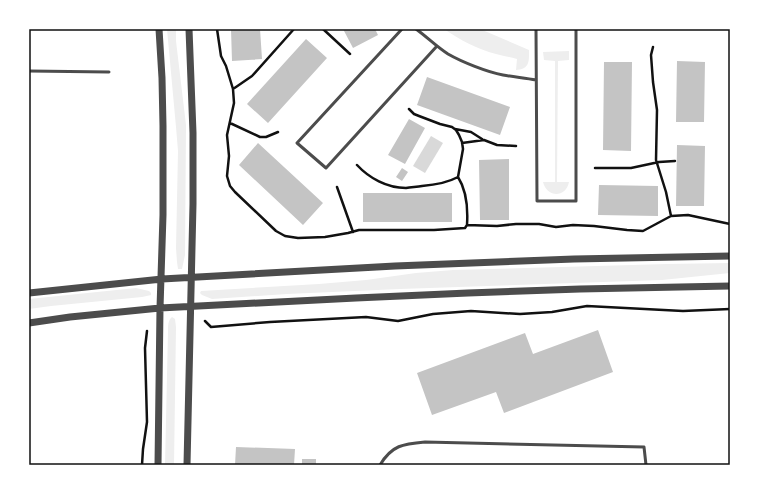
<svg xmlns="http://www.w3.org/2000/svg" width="759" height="494" viewBox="0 0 759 494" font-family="Figtree,sans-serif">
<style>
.green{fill:#eee}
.water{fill:#d9d9d9}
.building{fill:#c4c4c4}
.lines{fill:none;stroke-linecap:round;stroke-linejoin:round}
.path{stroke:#111;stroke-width:2.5}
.service{stroke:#4c4c4c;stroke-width:3}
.tertiary{stroke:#4c4c4c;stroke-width:7}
.neatline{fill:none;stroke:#111;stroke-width:1.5}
</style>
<rect width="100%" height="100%" fill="#fff"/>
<path class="green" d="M167,29H176V41L186,125L185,255L182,269H178L177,262L176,248L178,151L176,127Z
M444,29H480L529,50C529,61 530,69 516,70L517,59C510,57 503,56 496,54C477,49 460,40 444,29Z
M569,51V60L558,61L557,182H569C566,198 547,198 543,182H555V61L544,60L543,52Z
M730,263V273L662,280L400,289L287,294L212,299L202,295L200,293L201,291L319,284L366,280L416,273L453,270L667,264Z
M136,288L149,291L151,293V295L142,297L51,306L29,309V299Z
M172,317L175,319L176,327L174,465H165L168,331C168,326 168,320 172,317Z"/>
<path class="water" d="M431,136L443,143L425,173L413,166Z"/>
<path class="building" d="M231,29H260L262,59L232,61Z
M343,29H375L378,35L353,48Z
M306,39L327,58L268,123L247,104Z
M677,61L705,62L704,122H676Z
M604,62H632L631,151L603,150Z
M427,77L510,107L500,135L417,105Z
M409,119L425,128L405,164L388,155Z
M258,143L323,203L303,225L239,165Z
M677,145L705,146L704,206H676Z
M509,159V220H480L479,160Z
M402,168L408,172L402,181L396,177Z
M599,185L658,186V216L598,215Z
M363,193H452V222H363Z
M598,330L613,372L504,413L496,392L432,415L417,373L525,333L533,354Z
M236,447L295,449L294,465H235Z
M302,459H316V465H302Z"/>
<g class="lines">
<path class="path" d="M217,29L221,56L226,66L233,89L236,87L252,76L294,29
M323,29L350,54
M653,47L651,55L653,82L657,110L656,160L666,192L671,216
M233,89L234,103L227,135L229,156L227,176L230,186L235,192L276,231L285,236L298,238L325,237L348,233L359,230H434L465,228L467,225L497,226L516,224H539L556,227L573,225L594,226L627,230L643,231L671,216L688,215L730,224
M230,123L260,137H266L278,132
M455,129L471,132L482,139
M462,143L484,140L497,145L516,146
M357,165C369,178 387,188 406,188C411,187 417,187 422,186C434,185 447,183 458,177L463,149L462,142L459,135L456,130L452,127L440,124L419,116L414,114L409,109
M595,168H631L659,162L675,161
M458,177C467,191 468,209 467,225
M337,187L353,232
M205,321L211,327L270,322L366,317L398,321L433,314L471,311L520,314L552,312L587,306L683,311L730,309
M142,465L143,449L147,422L145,348L147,331"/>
<path class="service" d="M402,29L297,143L326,168L437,46
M416,29C427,37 437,47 448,54C462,62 487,72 503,75C514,77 525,78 536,80
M536,29L537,201H576V29
M29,71L109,72
M380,465C392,445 403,444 425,442L644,447L646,465"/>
<path class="tertiary" d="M29,293L162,279L395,266L574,259L730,256
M29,323L70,317L160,308L356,298L468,293L580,289L730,286
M158,465L160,308L163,215V126L162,78L159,29
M187,465L193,204V133L189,29"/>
</g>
<rect width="759" height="494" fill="none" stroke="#ffffff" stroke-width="60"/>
<rect x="30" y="30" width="699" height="434" class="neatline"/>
</svg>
